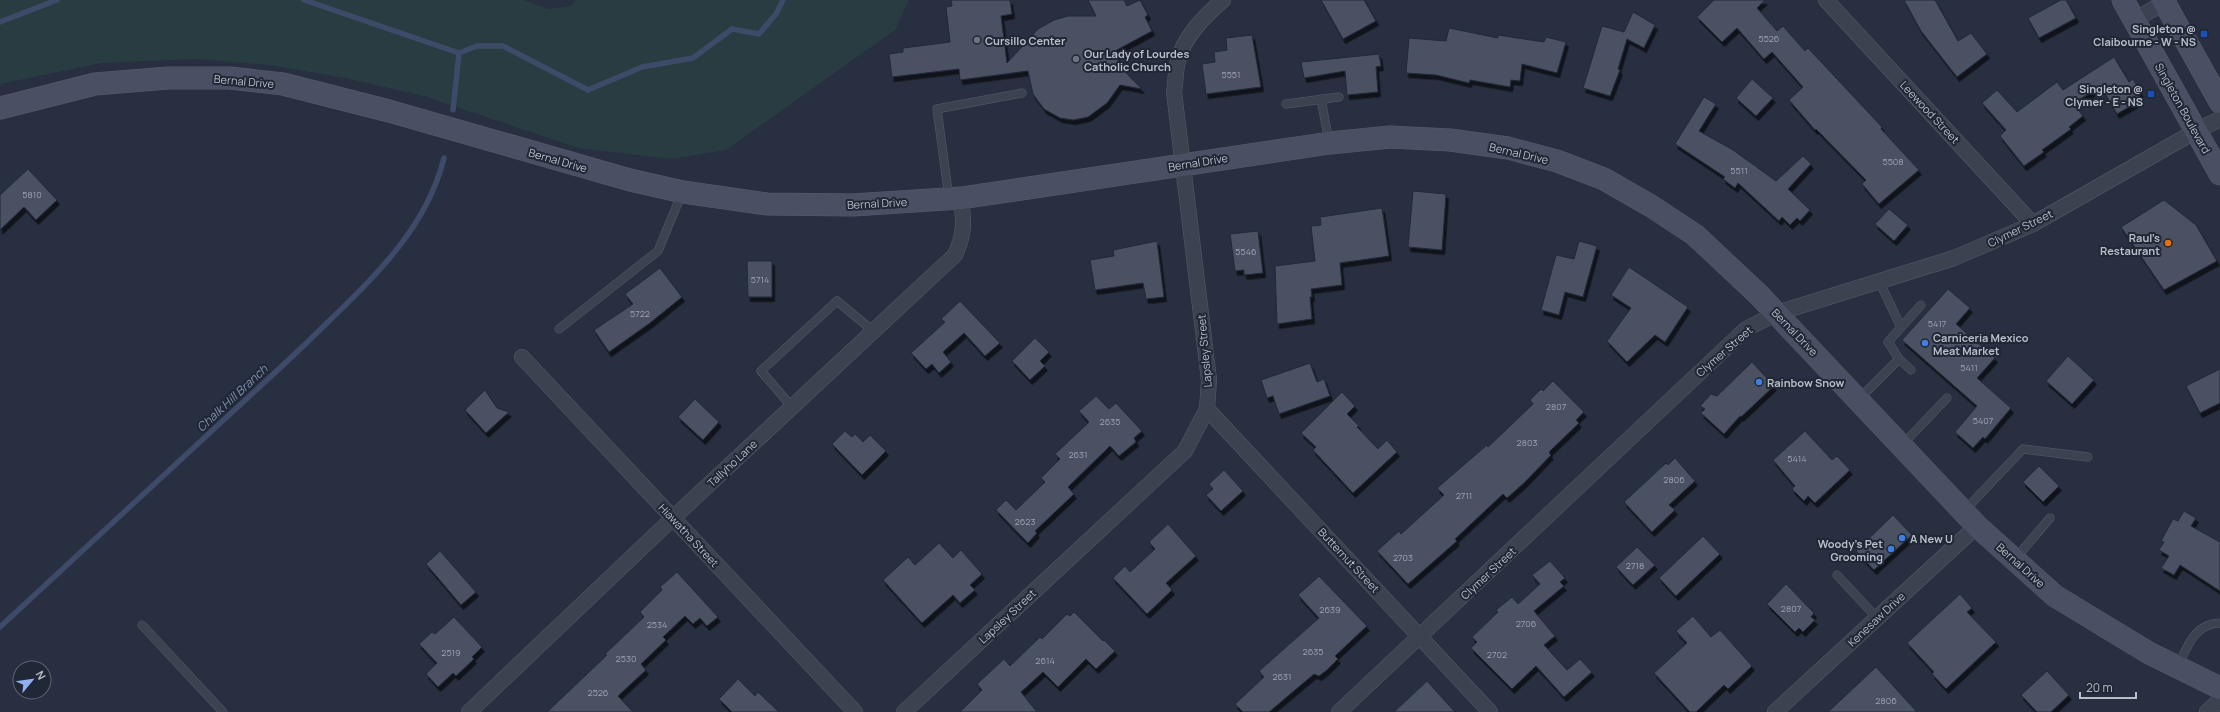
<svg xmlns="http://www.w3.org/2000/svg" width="2220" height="712" viewBox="0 0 2220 712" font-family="Manrope,sans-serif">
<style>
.green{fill:#293c41}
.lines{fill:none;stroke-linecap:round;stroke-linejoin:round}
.stream{stroke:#3d4b68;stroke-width:5.5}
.building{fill:#485164;stroke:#222937;filter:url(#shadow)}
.lane-casing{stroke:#565d6a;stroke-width:9}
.street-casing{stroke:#565d6a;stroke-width:16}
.secondary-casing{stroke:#565d6a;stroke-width:23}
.lane{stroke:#3b4250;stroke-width:8}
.street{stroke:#3b4250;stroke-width:15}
.secondary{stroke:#495063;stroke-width:22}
.transit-dot{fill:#1a4fb4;stroke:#202735;stroke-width:1.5}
.worship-dot{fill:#6b7280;stroke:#202735;stroke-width:1.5}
.food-dot{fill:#e8710a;stroke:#202735;stroke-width:1.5}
.shop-dot{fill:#3f7fe0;stroke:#202735;stroke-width:1.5}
.labels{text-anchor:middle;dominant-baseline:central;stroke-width:4;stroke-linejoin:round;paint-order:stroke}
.number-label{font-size:9px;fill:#9ca2b0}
.poi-label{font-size:11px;font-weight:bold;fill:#b8bdca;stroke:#202735;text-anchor:start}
.street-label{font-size:11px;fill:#b8bdca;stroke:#202735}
.water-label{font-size:12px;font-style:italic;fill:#8090b1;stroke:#202735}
</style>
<defs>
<filter id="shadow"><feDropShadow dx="2.5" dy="4.5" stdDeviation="0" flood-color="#0009"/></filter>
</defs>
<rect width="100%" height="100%" fill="#272f40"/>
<path class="green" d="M0,0H524L548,9L571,6L576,0H909L895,30L726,150L671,159L578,148L424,96L345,78L269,65L197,59L102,63L0,84Z"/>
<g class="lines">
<path class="stream" d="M304,0L459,53
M0,22L57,0
M453,110L459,53L477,46H503L588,90L642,67L693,58L732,29L759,34L776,14L783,0
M0,627C72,560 144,494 216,427C255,391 294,356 331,319C379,272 427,226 444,158"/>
</g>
<path class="building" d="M951,0H1010L1012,14L1001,16L1007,63L1038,29L1054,20L1068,16H1096L1088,0H1124L1127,6L1140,0L1148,15L1145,17L1152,31L1115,51L1121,68L1142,89L1120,85L1107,103L1088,117L1073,120L1060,118L1044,109L1033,94L1028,71L960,80L959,69L892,77L889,54L903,52V48L950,42L946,7L952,6Z
M1321,0H1364L1376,21L1343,39Z
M1714,0H1765L1757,8L1777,31L1783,26L1805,51L1808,48L1882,127L1881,129L1919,170L1879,204L1862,184L1866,180L1816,129L1815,130L1789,100L1803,87L1772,52L1764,59L1737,28L1722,42L1697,17Z
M1904,0H1935L1958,41L1971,33L1987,54L1957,77L1921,31Z
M2061,0H2066L2076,18L2039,38L2028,18Z
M1633,12L1655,25L1644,48L1627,39L1618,69L1620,70L1610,96L1583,88L1602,26L1624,32Z
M1449,28L1498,38V35L1544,42L1546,37L1566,42L1557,73L1522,64L1520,81L1511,80L1510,87L1470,80L1469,83L1436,75L1406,73L1409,38L1446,41Z
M1252,35L1261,87L1206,94L1202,64L1215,62L1214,52L1227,50L1226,38Z
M1379,54L1381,66L1376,67L1378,92L1347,95L1345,71L1304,78L1301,62Z
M2114,57L2129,82L2133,79L2141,93L2138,94L2141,100L2117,114L2101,87L2073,103L2083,116L2069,127L2071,129L2042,150L2044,152L2024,166L2000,136L2006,130L1982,103L1997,90L2017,112L2057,82L2063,90Z
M1752,79L1773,98L1756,116L1736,98Z
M1704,97L1716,104L1699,131L1733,150L1776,181L1803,156L1811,164L1788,189L1810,210L1800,221L1797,218L1790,225L1782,217L1779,221L1738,183L1735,188L1723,179L1725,177L1675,144Z
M28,169L57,200L36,220L24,207L0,230V195Z
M1413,191L1446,194L1442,250L1408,247Z
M2164,200L2196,225L2217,261L2164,290L2121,227Z
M1382,208L1389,256L1340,263L1342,285L1311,289L1312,297H1310L1312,319L1277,324L1275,266L1315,261L1311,226L1321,225L1320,217Z
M1889,209L1908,225L1894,241L1875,224Z
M1258,231L1263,273L1244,275V270L1235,271L1230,234Z
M1157,241L1164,297L1146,299L1143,283L1095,290L1090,260L1114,256L1113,250Z
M1579,241L1597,246L1583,297L1565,292L1559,315L1541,310L1556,255L1574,259Z
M747,261H772V297H748Z
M1629,267L1688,307L1665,342L1655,335L1627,362L1607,341L1631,308L1611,295Z
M660,268L682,297L650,323L609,352L594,330L633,304L625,294Z
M1948,289L1970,308L1956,324L1995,358L1977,378L2011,408L1985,439L1983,437L1973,448L1955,432L1977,406L1902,340Z
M960,301L1000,343L985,356L964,333L943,352L951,362L939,373L932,364L926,369L911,353L945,322L941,319Z
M1035,338L1049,352L1040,361L1045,366L1030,380L1012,361Z
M2068,356L2094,380L2072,404L2046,381Z
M1752,362L1774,386L1741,417L1740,416L1724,434L1701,413L1705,409L1700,406L1711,394L1717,396Z
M1310,363L1317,382L1324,379L1330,396L1279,414L1273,396L1267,398L1261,380Z
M2220,369V403L2200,413L2186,386Z
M1553,381L1584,412L1576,420L1579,423L1550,451L1549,453L1551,455L1524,483L1507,498L1503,494L1455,539L1457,541L1408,584L1377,551L1399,531L1401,534L1444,495L1437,488L1487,445L1488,447L1533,404L1530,400L1541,389L1543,391Z
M485,390L497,408L509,412L486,433L465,410Z
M1342,392L1355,406L1347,414L1359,426L1357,427L1378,449L1387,440L1397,452L1353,493L1313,450L1316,447L1301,433Z
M1096,396L1109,409L1116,403L1142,431L1134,438L1136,442L1119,456L1110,446L1068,487L1074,494L1035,531L1037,533L1028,543L996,510L1006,500L1016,510L1045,482L1041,478L1060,459L1055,454L1089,422L1079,411Z
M695,399L719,422L703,440L678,417Z
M845,431L852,437L855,434L863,442L870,435L886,451L862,475L832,444Z
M1805,431L1832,460L1837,456L1850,470L1815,503L1808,496L1804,501L1792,489L1795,486L1773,460Z
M1675,458L1695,481L1669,505L1675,510L1652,532L1624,502L1666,463L1668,465Z
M2039,466L2059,486L2043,502L2023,482Z
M1224,470L1243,491L1221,511L1206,495L1213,489L1209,484Z
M2184,511L2196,518L2191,526L2220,542V591L2180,565L2174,575L2161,568L2169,556L2159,550L2164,542L2161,541L2173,519L2178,521Z
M1893,515L1912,535L1874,570L1856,551Z
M1168,524L1196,556L1166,583L1172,590L1147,614L1113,578L1125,566L1130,572L1155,549L1149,542Z
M1703,536L1720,554L1676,596L1659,578Z
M939,543L953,558L961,550L982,574L970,585L975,590L960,603L953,595L922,623L883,580L908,557L915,565Z
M1637,547L1655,565L1633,585L1616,567Z
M440,551L476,592L461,605L426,564Z
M1550,561L1565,578L1560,582L1564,586L1534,611L1555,636L1544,645L1567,670L1580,659L1592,672L1564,697L1536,666L1512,689L1471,648L1477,642L1472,637L1498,612L1496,610L1512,597L1518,604L1540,584L1532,575Z
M677,572L718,617L707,626L700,618L693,624L685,616L663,637L666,640L641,664L646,670L618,696L633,712H547L607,655L605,654L644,617L640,612L662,590L660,587Z
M1319,576L1367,626L1335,656L1338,659L1327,670L1319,676L1314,674L1269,712H1243L1235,704L1264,677L1259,671L1319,618L1298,595Z
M1786,584L1814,613L1811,617L1815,620L1803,632L1799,628L1795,632L1767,604Z
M1960,594L1972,608L1967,612L1996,642L1946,689L1932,674L1934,672L1907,643Z
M1074,612L1103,641L1104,640L1115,651L1096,669L1086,659L1058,687L1043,672L1021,692L1037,712H960L982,690L977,684L1004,659L1010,666L1040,637L1042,639L1067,614L1070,616Z
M1693,616L1711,637L1720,630L1752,666L1728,689L1724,685L1696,712H1690L1654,673L1687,643L1676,631Z
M454,617L482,647L472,657L474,659L456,676L453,673L438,687L426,674L437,663L419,644L432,632L435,634Z
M1876,667L1917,712H1828Z
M2047,671L2069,695L2051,712H2037L2021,695Z
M738,679L755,696L758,692L779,712H732L719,699Z
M1427,681L1455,712H1394Z"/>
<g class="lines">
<g class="lane-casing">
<path id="lane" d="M1321,99L1329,142
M1286,104L1339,97
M949,198L937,109L1022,93
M1879,281L1901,327
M559,329L658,251L682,193
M1911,370L1899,359L1888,342L1921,305
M1859,399L1899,359
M792,407L761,371L837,301L873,331
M1902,445L1947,398
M1964,511L2023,449L2088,457
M2015,559L2050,518
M1837,575L1877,618
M142,625L223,712
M2178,666C2188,646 2194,624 2220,623"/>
</g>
<g class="street-casing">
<path id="street" d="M1826,0L2033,224
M2134,20L2169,0
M522,357L855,712
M1207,409L1490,712
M469,712L673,518L955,255C965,233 964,222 961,198
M904,712L1185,451L1207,409L1209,380L1174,92C1176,82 1175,71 1178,61C1184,36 1205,16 1223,0
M1339,712L1746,329L1777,313L1954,258L2033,224L2196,131L2220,119
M1775,712L1977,526
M2207,712L2220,700"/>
</g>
<g class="secondary-casing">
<path id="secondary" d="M2123,0L2220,174
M2163,0L2220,102
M0,108L95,84L168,78H230L283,84L389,111L630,180L683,192L767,204L853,205L961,198L1330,143L1390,137L1450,140L1508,148L1557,161L1604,179L1651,206L1695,235L1759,295L1977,526L2055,596L2149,653L2220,688"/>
</g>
<use href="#lane" class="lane"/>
<use href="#street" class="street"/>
<use href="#secondary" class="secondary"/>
</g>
<g class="transit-dot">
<rect x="2200" y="30" width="8" height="8" rx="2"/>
<rect x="2147" y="90" width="8" height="8" rx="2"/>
</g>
<g class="worship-dot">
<circle cx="977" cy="40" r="4"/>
<circle cx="1076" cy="59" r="4"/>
</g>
<circle class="food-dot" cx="2168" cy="243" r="4"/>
<g class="shop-dot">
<circle cx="1925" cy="343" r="4"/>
<circle cx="1759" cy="382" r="4"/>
<circle cx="1902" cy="538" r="4"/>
<circle cx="1891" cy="549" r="4"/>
</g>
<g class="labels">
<g class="number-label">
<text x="1769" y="38">5526</text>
<text x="1231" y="74">5551</text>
<text x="1893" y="161">5508</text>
<text x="1739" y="170">5511</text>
<text x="32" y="194">5810</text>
<text x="1246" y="251">5546</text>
<text x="760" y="279">5714</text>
<text x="640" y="313">5722</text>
<text x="1937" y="323">5417</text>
<text x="1969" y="367">5411</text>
<text x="1556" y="406">2807</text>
<text x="1983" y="420">5407</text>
<text x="1110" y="421">2635</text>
<text x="1527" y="442">2803</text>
<text x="1078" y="454">2631</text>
<text x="1797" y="458">5414</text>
<text x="1674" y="479">2806</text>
<text x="1464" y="495">2711</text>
<text x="1025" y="521">2623</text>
<text x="1403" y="557">2703</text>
<text x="1635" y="565">2718</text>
<text x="1791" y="608">2807</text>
<text x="1330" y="609">2639</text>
<text x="1526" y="623">2706</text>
<text x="657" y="624">2534</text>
<text x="1313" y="651">2635</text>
<text x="451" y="652">2519</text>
<text x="1497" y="654">2702</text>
<text x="626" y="658">2530</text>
<text x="1045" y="660">2614</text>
<text x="1282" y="676">2631</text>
<text x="598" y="692">2526</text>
<text x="1886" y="700">2806</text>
</g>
<g class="poi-label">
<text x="2196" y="28" text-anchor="end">Singleton @<tspan x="2196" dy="13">Claibourne - W - NS</tspan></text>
<text x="985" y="40">Cursillo Center</text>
<text x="1084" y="53">Our Lady of Lourdes<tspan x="1084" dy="13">Catholic Church</tspan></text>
<text x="2143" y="88" text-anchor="end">Singleton @<tspan x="2143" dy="13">Clymer - E - NS</tspan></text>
<text x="2160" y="237" text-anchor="end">Raul’s<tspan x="2160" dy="13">Restaurant</tspan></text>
<text x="1933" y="337">Carniceria Mexico<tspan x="1933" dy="13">Meat Market</tspan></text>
<text x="1767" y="382">Rainbow Snow</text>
<text x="1910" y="538">A New U</text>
<text x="1883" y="543" text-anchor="end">Woody's Pet<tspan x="1883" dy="13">Grooming</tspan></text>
</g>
<g class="street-label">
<text transform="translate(244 81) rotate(5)">Bernal Drive</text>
<text transform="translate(2183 108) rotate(61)">Singleton Boulevard</text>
<text transform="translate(1930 112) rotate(47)">Leewood Street</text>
<text transform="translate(1519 153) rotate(13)">Bernal Drive</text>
<text transform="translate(558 160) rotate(16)">Bernal Drive</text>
<text transform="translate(1198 162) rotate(-9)">Bernal Drive</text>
<text transform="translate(877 203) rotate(-3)">Bernal Drive</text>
<text transform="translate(2020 228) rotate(-26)">Clymer Street</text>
<text transform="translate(1795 332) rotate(46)">Bernal Drive</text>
<text transform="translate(1204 351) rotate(-95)">Lapsley Street</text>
<text transform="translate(1724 351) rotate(-41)">Clymer Street</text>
<text transform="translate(732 463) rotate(-43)">Tallyho Lane</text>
<text transform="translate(689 535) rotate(47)">Hiawatha Street</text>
<text transform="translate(1349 560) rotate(47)">Butternut Street</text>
<text transform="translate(2021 565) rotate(42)">Bernal Drive</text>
<text transform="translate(1488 573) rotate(-43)">Clymer Street</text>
<text transform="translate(1007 616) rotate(-43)">Lapsley Street</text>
<text transform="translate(1876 619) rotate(-43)">Kenesaw Drive</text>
</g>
<g class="water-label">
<text transform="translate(232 398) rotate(-43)">Chalk Hill Branch</text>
</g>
</g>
<g transform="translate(32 680) rotate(61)"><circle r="19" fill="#202735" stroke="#5d6371"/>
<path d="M0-3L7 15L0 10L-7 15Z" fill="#93aff4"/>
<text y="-6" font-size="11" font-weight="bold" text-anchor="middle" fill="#b8bdca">N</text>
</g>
<path d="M2080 692v6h56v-6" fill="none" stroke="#b8bdca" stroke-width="2"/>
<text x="2086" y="692" font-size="12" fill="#b8bdca" stroke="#202735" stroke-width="3" paint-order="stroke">20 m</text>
</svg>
